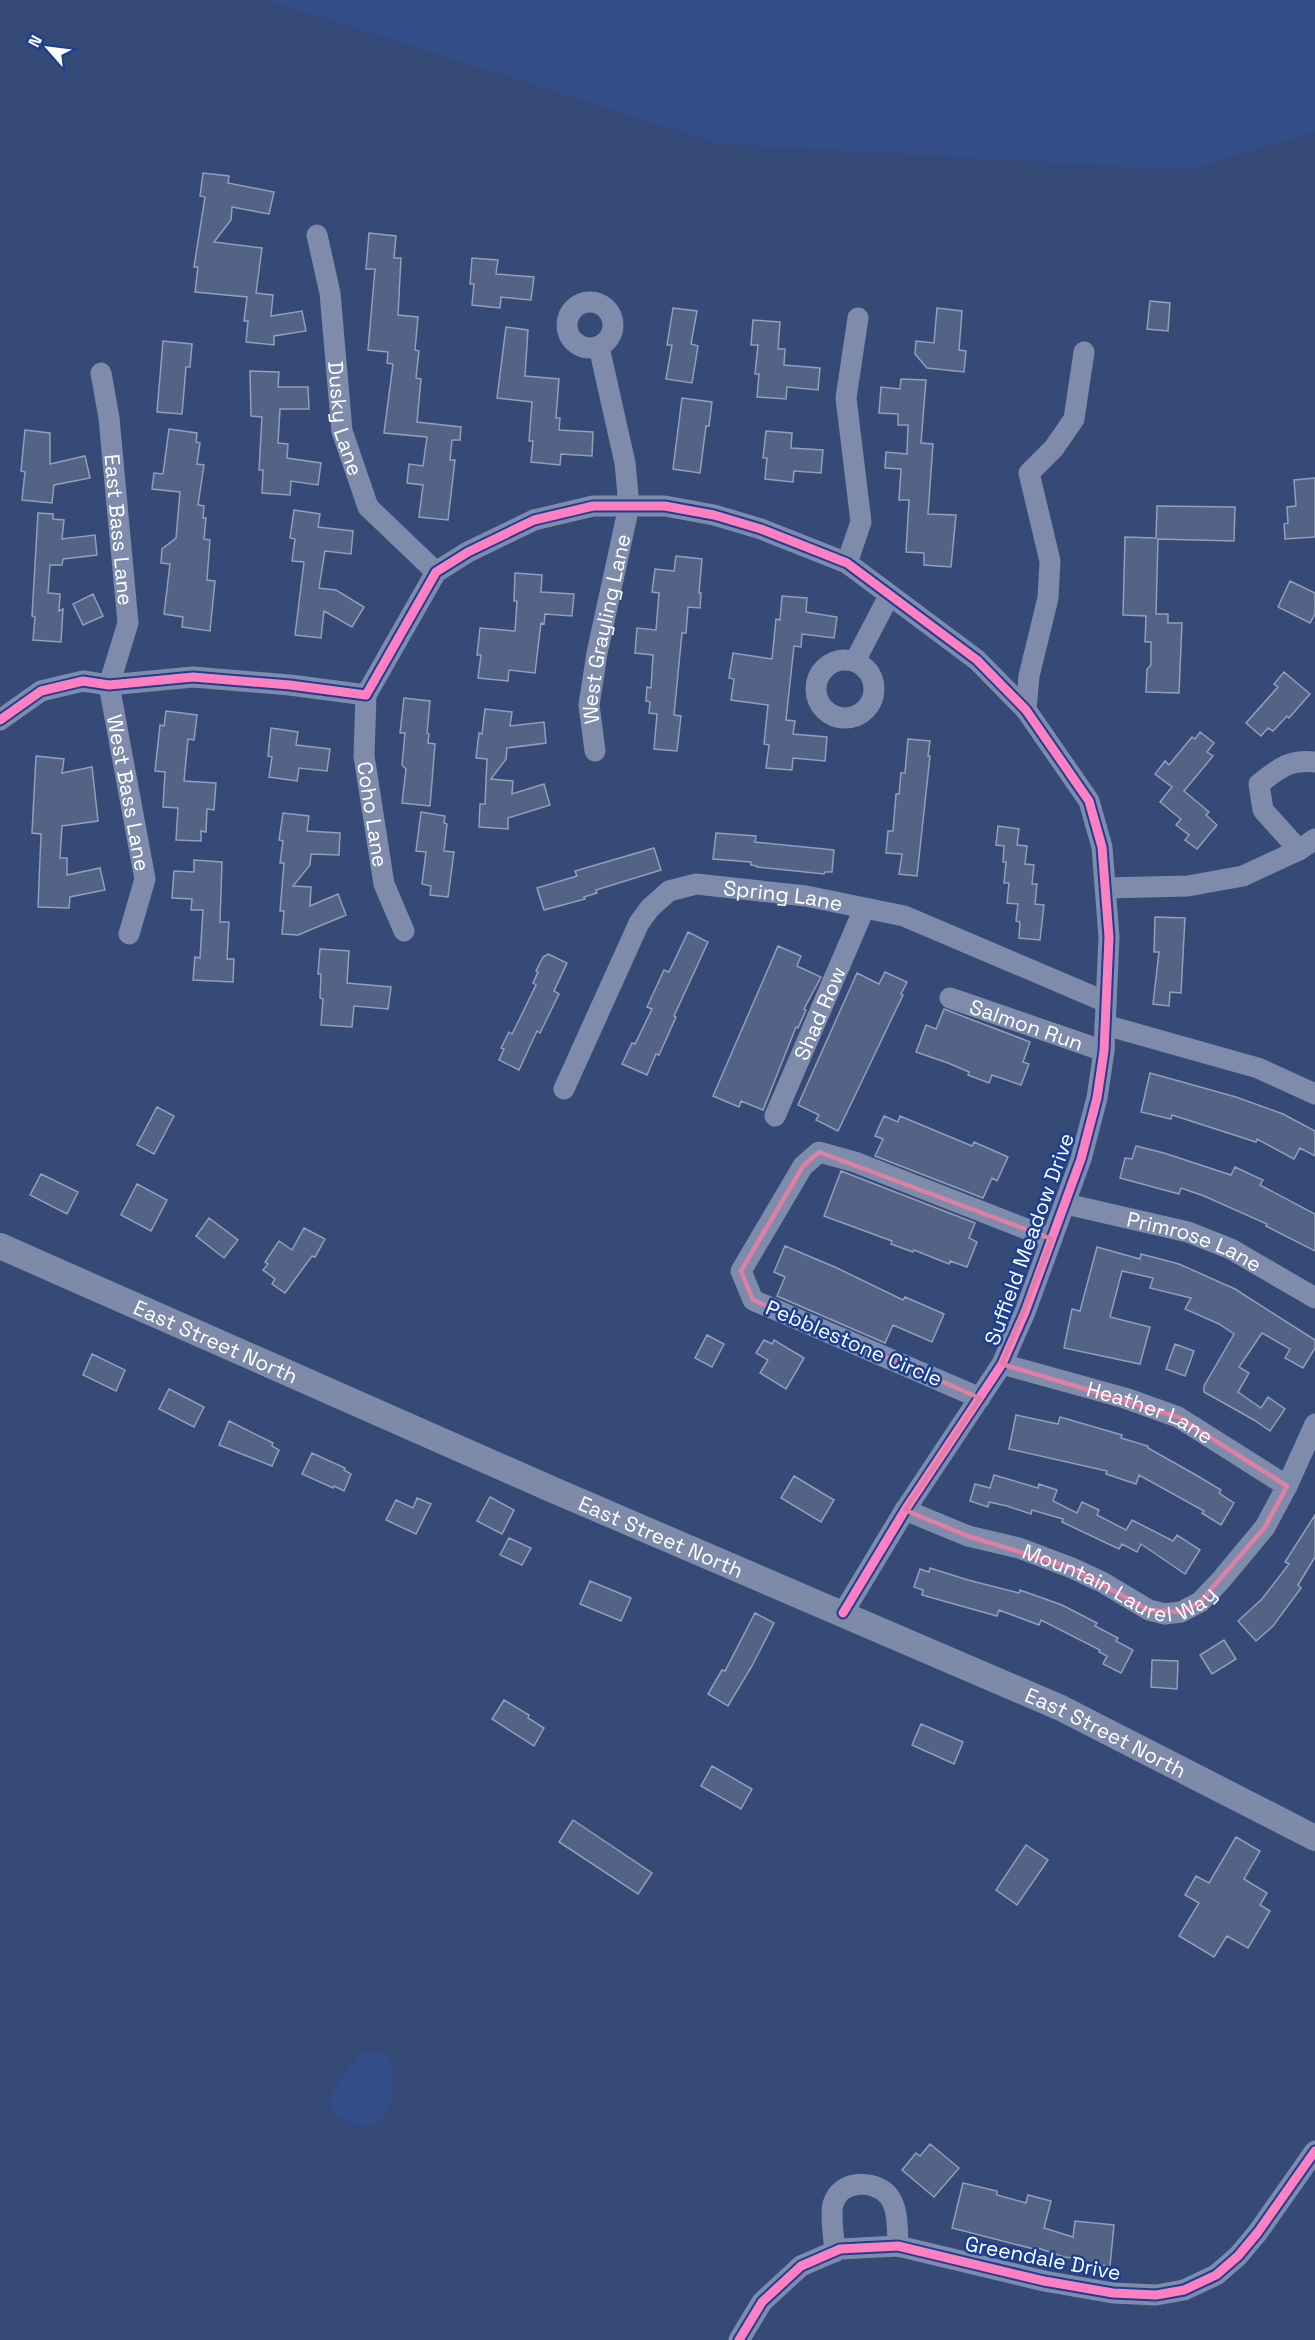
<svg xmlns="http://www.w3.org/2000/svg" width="1315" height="2340" viewBox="0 0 1315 2340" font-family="'Space Grotesk',sans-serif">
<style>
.water{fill:#334d89}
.building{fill:#536386;stroke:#939eb8;stroke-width:1.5}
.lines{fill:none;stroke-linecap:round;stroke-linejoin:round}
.minor{stroke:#7e8baa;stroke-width:21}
.major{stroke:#7d8ba8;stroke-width:26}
.cycleway-casing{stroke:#1b3f92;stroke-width:13}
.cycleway{stroke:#ff80c0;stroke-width:9}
.marked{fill:none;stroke:#dd80a5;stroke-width:4.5;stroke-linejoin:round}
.labels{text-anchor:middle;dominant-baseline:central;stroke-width:5;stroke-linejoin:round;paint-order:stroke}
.street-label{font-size:21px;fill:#fff;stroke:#1b3f92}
</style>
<rect width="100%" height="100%" fill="#364a77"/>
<path class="water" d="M267,0H1315V132L1187,170L720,144Z
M366,2051C378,2051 393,2056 393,2070C393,2086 393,2106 382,2119C370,2134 329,2121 331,2101C333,2084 351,2067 361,2053Z"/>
<path class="building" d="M203,173L229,176L228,183L274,192L269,214L232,207L231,220L214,242L262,248L256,293L273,295L271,316L302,311L306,331L274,336V345L246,342L248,321H244L247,297L195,292L198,267H194L205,197L200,196Z
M369,233L396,236L394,258H401L398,315L418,317L415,350L419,351L416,378L421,379L417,422L461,427L460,440H452L450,460H455L448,520L419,517L423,485L407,483L409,464L423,466L427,437L384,433L393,364L387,363L388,352L368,350L375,269H366Z
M472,258L498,260L496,274L534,277L531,300L501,297L500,308L472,305L474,284H470Z
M1150,301L1170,303L1168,331L1147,329Z
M673,308L697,311L691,344L698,346L692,383L666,379L672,345H667Z
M937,308L962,311L959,350L966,351L964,372L927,368L915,354L916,341L934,343Z
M753,320L780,322L778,349H785L784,365L820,368L818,390L787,387L786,399L757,397L759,374H755L758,345H751Z
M506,327L528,330L525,376L559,379L556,418H560L559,430L593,432L592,456L561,454L560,465L531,462L533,441H529L532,402L497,398Z
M163,341L192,344L190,367H186L182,414L157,412Z
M250,371L279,372L278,387H308L309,409H280L278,443L288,444L287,458L321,463L318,485L291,481L290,495L262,493L263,470H259L262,417L251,416Z
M901,379L926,380L921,443L933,444L928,514L956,515L951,567L924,565V553L906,552L909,500H899L901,469L885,468L886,452L907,454L908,425H898V414L879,413L881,387L900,389Z
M682,398L712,402L709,426H706L700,473L673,469Z
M169,429L197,433L196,442L200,443L197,464L204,465L198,505L204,506L203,518H206L204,539L210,540L207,580L215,581L210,631L182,627L183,617L164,614L170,564L161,563L162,549L176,538L180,492L152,489L154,473L163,474Z
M25,430L50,433V464L85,456L90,478L54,485L52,503L22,500L25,472L21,471Z
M766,431L792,433L791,448L823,450L821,473L794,471L793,482L765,479L767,458H763Z
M1315,478V537L1285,539L1284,524L1288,523L1287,507L1296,506L1294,480Z
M1157,506L1235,507L1234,541L1158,539L1156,614H1168V623H1182L1179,693L1146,692L1147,669L1151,665V642H1145L1146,616L1123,615L1125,537L1156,538Z
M294,510L320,514L318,527L353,531L351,554L325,551L319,588L336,590L364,607L352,627L324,611L321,638L295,635L304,562L292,561L295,539L290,538Z
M38,513L53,514V519L64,520L62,539L95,535L97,555L63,559L62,565H50L48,593L60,594L59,611L63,609L61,642L33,640L35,617L32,616Z
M676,556L702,559L699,593H701L700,608L688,607L686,633H682L674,715L681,716L677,751L654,749L657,714L649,713L650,702L646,701L647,687L651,688L653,655L635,653L637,628L656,630L659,593L652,592L655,569L674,571Z
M515,573L542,575L541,592L574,594L572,616L545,614L544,624L541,623L535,673L509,670L508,681L478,678L481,655H477L480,628L515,631L517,601H514Z
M1290,581L1315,593V614L1310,623L1278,607Z
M93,594L103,616L83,625L73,604Z
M782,596L807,598L806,612L837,617L834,638L802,634L801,647L794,646L786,720L795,721L793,734L827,737L825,761L793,758L792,770L766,768L769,745L764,744L768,705L731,700L734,679L729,678L733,653L772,659L776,619L780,620Z
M1284,672L1310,694L1289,718L1287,716L1273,731L1268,728L1261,736L1246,723L1278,687L1274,684Z
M404,698L430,701L427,733L429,734L428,743L435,744L430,806L402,803L406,769L402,765L405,733H400Z
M485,709L512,712L510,726L544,722L546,743L507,748L506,759L491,779L513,781L512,794L544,784L550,805L508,818V829L479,827L480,804H485L487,759L476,758L479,733L482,734Z
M166,711L197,715L194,740L188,739L184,781L216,783L214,810L207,809L206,832L201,831V841L176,840L178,808L163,807L165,772L155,771L160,725L164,726Z
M271,728L298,732L296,745L330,749L327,771L299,768L297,781L269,777L272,757L268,756Z
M1200,732L1214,743L1207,752L1213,756L1184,791L1209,812L1206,815L1217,825L1197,849L1185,840L1189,835L1176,825L1181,819L1160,802L1172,787L1155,774L1165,761L1169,765L1192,737L1195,739Z
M908,739L930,741L928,756H930L917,876L899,874L902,854L886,853L888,831H893L896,794H899L901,773H905Z
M36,756L64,759L62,773L92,767L98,821L62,826L60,858H67V875L100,868L105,890L70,897L69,908L38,907L41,834L32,833Z
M421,812L445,816L444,823L447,824L444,851L454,852L448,897L430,895L431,886L422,884L426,852L416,851Z
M283,813L309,816L307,831L340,833L339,855L311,854L310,865L293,886L311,887L310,906L338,894L346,915L298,935L282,934L284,911H280L284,863H280L283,841L279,840Z
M998,826L1019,829L1017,845L1027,846L1025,864L1034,865L1032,884H1037L1035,904L1044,905L1040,940L1019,938L1020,922L1016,921L1018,904L1007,903L1009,883H1004L1006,862H1003L1004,846L996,845Z
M716,833L756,836L755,842L834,850L832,872H825L824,874L757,867V866L751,865V862L713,859Z
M654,848L661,870L596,890L597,893L584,897L585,899L544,910L537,888L577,876L575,871Z
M194,860L222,862L220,922H229L227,959H234L233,982L193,980L195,957L200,958L203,910H191L192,899L172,898L174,871L194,872Z
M1155,917L1185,918L1181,993L1170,992L1169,1006L1153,1004L1159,952H1154Z
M688,932L708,942L674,1016L676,1017L659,1055L656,1054L647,1075L622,1064L632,1043L635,1044L652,1009L647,1007L664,970L669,972Z
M778,946L801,956L797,966L821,977L804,1009L806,1010L798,1028L796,1027L763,1110L741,1101L739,1107L713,1096Z
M320,949L349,951L347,983L391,987L388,1009L354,1006L352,1027L321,1025L323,999L320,998L321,974H318Z
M548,954L567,963L554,991L559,994L540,1033L537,1031L519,1070L499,1060L504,1049L501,1048L509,1032L512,1034L518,1022L536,985L533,983L538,972L536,971L543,957Z
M885,972L907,982L901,994L903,995L838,1131L816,1120L819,1115L798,1105L857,973L879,984Z
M944,1009L1030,1042L1023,1062L1029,1064L1021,1085L992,1075L989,1083L968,1075L969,1072L948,1063L916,1052L926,1025L936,1029Z
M1150,1073L1236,1097L1283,1114L1315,1131V1156L1300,1148L1294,1159L1257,1139L1256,1142L1172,1115L1171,1119L1141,1112Z
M157,1107L174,1116L154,1154L137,1145Z
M884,1116L898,1122L900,1116L972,1146L974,1142L1008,1157L997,1181L992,1178L983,1198L875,1156L883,1139L875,1136Z
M1136,1146L1164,1153L1231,1175L1235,1167L1263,1180L1260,1185L1315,1214V1251L1266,1226L1267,1224L1204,1196L1181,1188L1179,1194L1120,1178L1125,1158L1132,1159Z
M841,1171L975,1223L969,1238L977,1242L967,1267L950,1261L949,1264L914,1250L913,1252L891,1244L892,1241L824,1216Z
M41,1174L78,1192L67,1214L30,1195Z
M137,1184L167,1200L151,1231L121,1215Z
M209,1218L238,1240L224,1258L196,1236Z
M304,1228L325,1239L315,1257L312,1256L285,1293L272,1284L275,1279L263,1270L268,1264L265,1262L279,1241L292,1250Z
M785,1246L837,1268L903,1300L905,1297L944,1314L932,1342L893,1325L885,1343L777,1296L785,1277L774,1272Z
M1097,1247L1140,1259L1141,1254L1179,1264L1235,1289L1315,1340V1348L1303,1368L1285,1358L1290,1349L1262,1333L1239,1367L1249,1373L1238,1392L1261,1408L1268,1397L1285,1409L1270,1431L1254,1420L1204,1392V1386L1234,1334L1219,1324L1185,1309L1191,1298L1150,1288L1153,1278L1122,1271L1110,1317L1150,1327L1140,1364L1064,1348L1072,1309L1080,1311Z
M707,1335L724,1344L712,1367L695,1358Z
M764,1340L772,1344L774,1340L804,1358L786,1389L760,1373L768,1360L756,1353Z
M1175,1344L1194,1351L1185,1376L1166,1369Z
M92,1354L125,1370L116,1391L83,1375Z
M169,1389L204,1407L194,1427L159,1409Z
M1016,1415L1058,1424L1060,1417L1122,1435L1121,1438L1148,1446V1448L1196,1475L1221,1490L1219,1493L1234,1503L1221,1525L1202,1513L1204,1511L1139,1475L1136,1484L1106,1474L1107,1471L1009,1449Z
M229,1421L273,1443L272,1446L279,1450L272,1466L219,1445Z
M312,1453L345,1468L344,1470L351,1474L344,1491L334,1486L333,1488L302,1474Z
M994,1475L1038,1488L1039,1484L1057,1490L1053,1501L1077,1513L1082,1502L1099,1510L1097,1515L1126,1530L1132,1520L1173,1541L1177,1535L1200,1550L1185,1574L1141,1544L1137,1552L1122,1544L1119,1549L1062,1522L1063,1519L1032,1510L1031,1514L1007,1506L989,1502L988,1507L970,1501L975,1484L990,1488Z
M794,1476L834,1500L821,1522L781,1498Z
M490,1497L514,1510L502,1534L477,1521Z
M417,1498L431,1504L416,1534L386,1520L396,1500L413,1508Z
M1315,1515V1557L1298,1585L1301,1588L1273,1626L1256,1641L1238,1621L1262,1599L1289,1564L1285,1562Z
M509,1538L531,1548L522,1565L500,1555Z
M930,1568L968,1580L1019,1593L1020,1590L1062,1605L1097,1623L1095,1626L1118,1638L1116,1641L1133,1650L1121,1673L1103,1664L1107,1656L1099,1652L1100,1650L1041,1620L1039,1625L999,1610L997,1616L922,1595L923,1590L914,1587L920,1569L929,1572Z
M590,1581L631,1598L621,1621L580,1604Z
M755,1613L774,1623L752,1666L728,1706L708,1694L722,1670L725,1671Z
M1224,1640L1236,1659L1212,1674L1200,1655Z
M1152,1660L1178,1661L1177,1689L1151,1687Z
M504,1700L529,1715L528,1718L544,1728L534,1746L492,1719Z
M921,1724L963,1742L954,1764L912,1745Z
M712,1766L752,1789L741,1809L701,1786Z
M573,1820L652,1873L638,1894L559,1842Z
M1236,1837L1260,1851L1244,1879L1267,1893L1260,1905L1270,1911L1248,1948L1227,1936L1214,1957L1179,1936L1199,1903L1185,1895L1196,1876L1209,1883Z
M1026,1845L1048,1860L1017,1905L996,1890Z
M930,2144L959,2168L934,2197L902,2170L916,2153L920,2156Z
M963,2183L997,2191V2195L1026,2203L1028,2195L1051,2201L1044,2228L1073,2237L1075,2221L1114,2225L1110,2266L1080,2263V2259L1064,2257L1035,2247L1034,2249L952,2228Z"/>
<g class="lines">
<g class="minor">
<path id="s1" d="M317,235L330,293L342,431L368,507L436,572"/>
<circle cx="590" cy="325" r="23"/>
<path id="s2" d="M101,373L109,418L128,623L109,685L145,879L129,934"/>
<path d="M847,563L861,522L846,398L858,318"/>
<circle cx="845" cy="689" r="29"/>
<path d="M855,661L889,596"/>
<path id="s3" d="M366,695L364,756L384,884L404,931"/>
<path d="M1026,710L1029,676L1048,598L1050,561L1029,473L1054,448L1074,419L1084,352"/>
<path d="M0,720L41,691L83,681L109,685L193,677L290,685L366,695L436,572L468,552L534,520L593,506H665L714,515L761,529L847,563L977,660L1026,710L1089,801L1102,847L1109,937L1104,1051L1097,1098L1081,1159L1025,1312L1002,1364L905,1510L843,1613"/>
<path id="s4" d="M595,751L589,705L597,653L629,506L625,463L599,347"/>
<path d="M1299,850L1263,810L1259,784C1278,769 1289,759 1315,762"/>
<path d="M1106,888L1188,886L1243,876L1299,850L1315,839"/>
<path id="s5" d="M950,998L1104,1051"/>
<path d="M1105,1025L1258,1068L1315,1094"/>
<path id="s6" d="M564,1089L639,923L650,908L669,891L696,884L806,896L904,916L1106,1002"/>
<path id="s7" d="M775,1116L864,909"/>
<path id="s8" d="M1066,1204L1188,1232L1231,1249L1315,1298"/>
<path id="s9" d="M1002,1364L1125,1398L1178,1417L1287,1486"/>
<path d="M980,1398L753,1300L741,1271L803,1166L819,1152L855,1162L1052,1239"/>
<path id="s10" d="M905,1510L968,1536L1019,1548L1072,1568L1102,1582L1149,1610L1165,1614L1181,1612L1200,1602L1221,1580L1265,1527L1287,1486L1315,1424"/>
<path d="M835,2252C834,2239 830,2215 833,2204C840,2180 873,2179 888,2195C899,2208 897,2230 898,2246"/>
<path d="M739,2340L762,2302L801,2266L840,2249L898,2246L1044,2281L1113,2293L1156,2295L1184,2290L1216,2275L1238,2256L1258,2232L1315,2151"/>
</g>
<path class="major" id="s11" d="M0,1246L551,1489L1061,1708L1315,1838"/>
<g class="cycleway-casing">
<path id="cycleway" d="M0,720L41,691L83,681L109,685L193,677L290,685L366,695L436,572L468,552L534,520L593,506H665L714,515L761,529L847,563L977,660L1026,710L1089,801L1102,847L1109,937L1104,1051L1097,1098L1081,1159L1025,1312L1002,1364L905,1510L843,1613
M739,2340L762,2302L801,2266L840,2249L898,2246L1044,2281L1113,2293L1156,2295L1184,2290L1216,2275L1238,2256L1258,2232L1315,2151"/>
</g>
<use href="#cycleway" class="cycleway"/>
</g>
<path class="marked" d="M819,1152L1052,1239L1002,1364L1178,1417L1287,1486L1265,1527L1200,1602L1181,1612L1149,1610L1072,1568L968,1536L905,1510L980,1398L753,1300L741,1271L803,1166Z"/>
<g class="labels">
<g class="street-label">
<text stroke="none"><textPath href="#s1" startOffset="186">Dusky Lane</textPath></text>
<text stroke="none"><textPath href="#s2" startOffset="158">East Bass Lane</textPath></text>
<text stroke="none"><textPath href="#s4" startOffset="124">West Grayling Lane</textPath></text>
<text stroke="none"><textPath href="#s2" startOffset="426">West Bass Lane</textPath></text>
<text stroke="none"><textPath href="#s3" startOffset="120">Coho Lane</textPath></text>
<text stroke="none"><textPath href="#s6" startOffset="342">Spring Lane</textPath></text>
<text stroke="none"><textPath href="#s7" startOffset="112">Shad Row</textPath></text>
<text stroke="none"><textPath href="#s5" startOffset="81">Salmon Run</textPath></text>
<text transform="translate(1029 1239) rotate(-70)">Suffield Meadow Drive</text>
<text stroke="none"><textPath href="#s8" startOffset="134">Primrose Lane</textPath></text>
<text stroke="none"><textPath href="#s11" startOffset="236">East Street North</textPath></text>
<text transform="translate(854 1343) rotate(23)">Pebblestone Circle</text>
<text stroke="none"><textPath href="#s9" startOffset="156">Heather Lane</textPath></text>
<text stroke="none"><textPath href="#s11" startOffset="722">East Street North</textPath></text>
<text stroke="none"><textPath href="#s10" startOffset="231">Mountain Laurel Way</textPath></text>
<text stroke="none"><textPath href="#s11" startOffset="1208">East Street North</textPath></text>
<text transform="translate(1043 2258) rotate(11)">Greendale Drive</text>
</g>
</g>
<g transform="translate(48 48) rotate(298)" stroke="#1b3f92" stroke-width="4.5" paint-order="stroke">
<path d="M0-4.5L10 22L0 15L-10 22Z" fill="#ffffff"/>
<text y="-9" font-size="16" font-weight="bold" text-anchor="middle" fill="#ffffff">N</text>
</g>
</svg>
